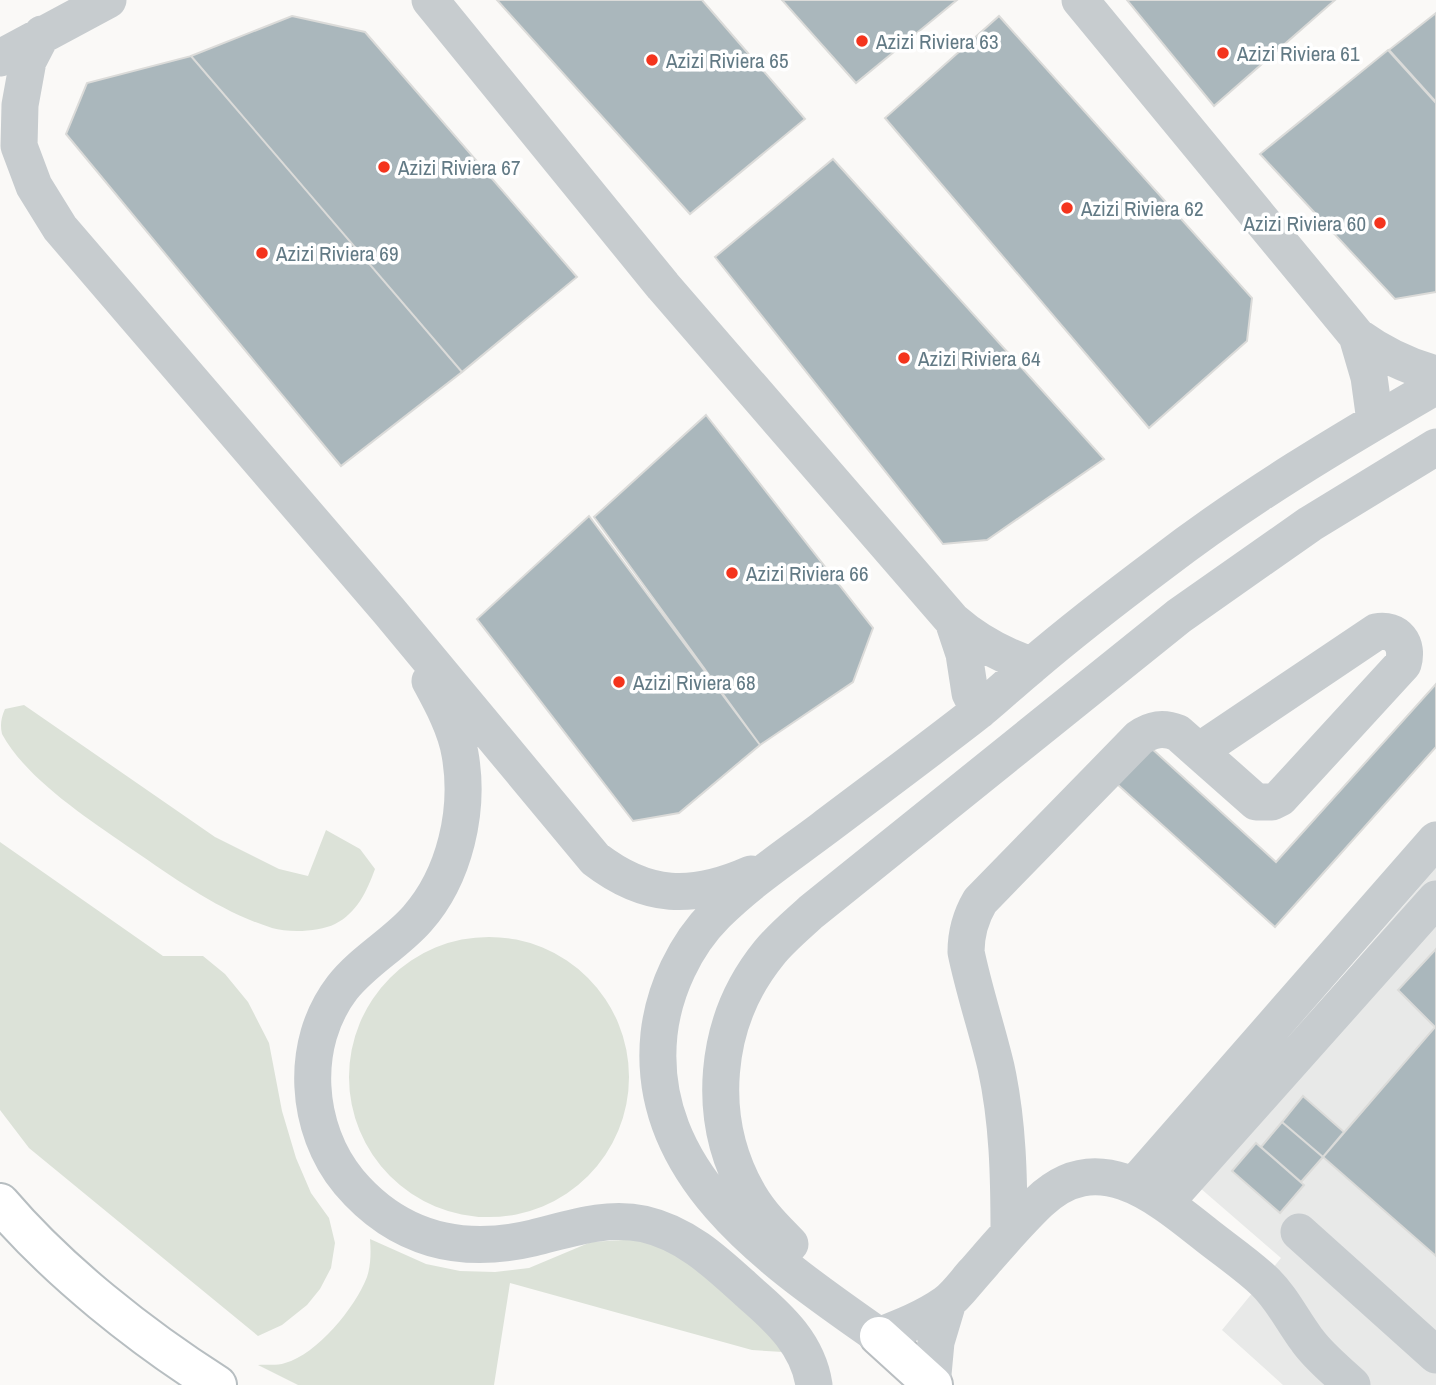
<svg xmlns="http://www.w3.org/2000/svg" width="1436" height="1385" viewBox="0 0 1436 1385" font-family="'Archivo Narrow',sans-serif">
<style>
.built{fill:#e8e9e8}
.green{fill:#dce2d8}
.building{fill:#aab7bc;stroke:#dbdbd9;stroke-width:2}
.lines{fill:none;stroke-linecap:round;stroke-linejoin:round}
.major-casing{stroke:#b7bec1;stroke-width:42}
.highway-casing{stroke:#b9bec1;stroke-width:42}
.minor{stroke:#c7cccf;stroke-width:37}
.major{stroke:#fff;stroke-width:38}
.highway{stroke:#fff;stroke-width:38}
.poi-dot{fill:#f4341d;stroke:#fff;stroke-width:2.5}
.labels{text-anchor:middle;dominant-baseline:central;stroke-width:7;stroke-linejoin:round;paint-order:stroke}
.poi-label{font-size:21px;fill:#627a85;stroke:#fff;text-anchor:start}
</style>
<rect width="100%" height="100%" fill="#faf9f7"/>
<path class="built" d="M1436,868V1385H1283L1222,1330L1281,1258L1177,1168Z"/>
<path class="green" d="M24,705L215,837L279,869L308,876L326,830L360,849L375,869C367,891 357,913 335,924C319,932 289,933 272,928C221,912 177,880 133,850C90,820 27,780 2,734C0,725 1,718 5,709Z
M0,842L163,956H203L225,974L248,1002L269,1043L282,1111L296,1158L311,1193L329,1218L335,1243L331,1268L320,1289L307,1305L282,1325L258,1336L29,1148L0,1110Z
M349 1077a140 140 0 1 1 280 0a140 140 0 1 1-280 0Z
M370,1239L426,1264L460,1271L495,1272L529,1268L591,1242L639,1239L679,1249L768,1326L783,1352L752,1350L510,1283L494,1385H298L258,1365C266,1364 277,1366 285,1363C317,1354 355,1308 367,1277C371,1265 371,1251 370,1239Z"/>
<path class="building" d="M497,0H702L805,119L690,214Z
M782,0H957L856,83Z
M1127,0H1335L1214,106Z
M1436,13V102L1389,50Z
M292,16L365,32L577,277L462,372L191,56Z
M999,16L1252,298L1247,341L1149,428L885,118Z
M1388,50L1436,103V292L1395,299L1260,154Z
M191,56L462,372L341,466L66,134L87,83Z
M833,159L1104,459L987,540L943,544L715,257Z
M706,415L873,628L853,682L760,745L594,517Z
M589,516L760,745L679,813L633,821L477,619Z
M1436,684V747L1275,927L1117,784L1150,747L1276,862Z
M1436,949V1026L1435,1027L1398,990Z
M1436,1026V1256L1323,1157Z
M1303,1096L1344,1132L1323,1157L1282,1122Z
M1282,1122L1323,1157L1301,1182L1261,1147Z
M1256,1143L1304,1185L1280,1213L1232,1171Z"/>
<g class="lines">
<g class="major-casing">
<path id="major" d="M0,1203C58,1271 141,1337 217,1385"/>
</g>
<g class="highway-casing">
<path id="highway" d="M879,1336L933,1385"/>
</g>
<path class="minor" d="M430,0L663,286L953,621C977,642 1001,655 1031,665
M1080,0L1357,336C1382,354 1406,366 1436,374
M42,34L28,61L20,105L19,146L34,186L60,228L389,611L595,859C647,899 692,900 751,874
M0,58L108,0
M1357,336L1369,377L1375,421
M953,621L964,654L970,693L979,711
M430,681C442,703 456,729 460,754C470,810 455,876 417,919C395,944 363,961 342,988C299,1044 305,1129 349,1182C398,1240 461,1255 533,1238C570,1229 605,1216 644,1224C688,1234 719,1265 751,1294C780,1319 808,1345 814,1385
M1135,1184L1436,840
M1165,1203L1436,899
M1299,1232L1436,1355
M1009,1233C1009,1177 1008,1122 996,1067C987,1029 974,991 966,952C966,933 970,918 980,901L1139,738C1152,729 1163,727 1178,733L1256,802H1272L1280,798L1403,664C1409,644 1397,628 1376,632L1199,751
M790,1244C775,1229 760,1214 749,1195C705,1119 713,1022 769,953C781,938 797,925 811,912L1179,616L1310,524L1436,447
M879,1336C777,1264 644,1177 659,1034C664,990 685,945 716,914C748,882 787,856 823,829C872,792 922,755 971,717C992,701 1010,683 1031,666C1072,631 1116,597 1160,564C1247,497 1341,441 1436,386
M879,1336C902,1327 925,1318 945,1304C956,1296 965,1283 974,1273C995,1249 1016,1224 1039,1202C1097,1146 1156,1195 1205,1234C1225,1250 1246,1264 1264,1281C1282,1298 1292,1320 1307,1340C1319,1357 1337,1371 1352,1385
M932,1385L936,1342L948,1302"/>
<use href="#major" class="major"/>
<use href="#highway" class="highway"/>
</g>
<g class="poi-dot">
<circle cx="862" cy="41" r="7"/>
<circle cx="1223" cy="53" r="7"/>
<circle cx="652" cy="60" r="7"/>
<circle cx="384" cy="167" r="7"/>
<circle cx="1067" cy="208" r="7"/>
<circle cx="1380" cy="223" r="7"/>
<circle cx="262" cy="253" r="7"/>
<circle cx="904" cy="358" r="7"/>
<circle cx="732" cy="573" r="7"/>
<circle cx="619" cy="682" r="7"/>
</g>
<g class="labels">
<g class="poi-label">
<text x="876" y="41">Azizi Riviera 63</text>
<text x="1237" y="53">Azizi Riviera 61</text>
<text x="666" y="60">Azizi Riviera 65</text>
<text x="398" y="167">Azizi Riviera 67</text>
<text x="1081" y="208">Azizi Riviera 62</text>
<text x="1366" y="223" text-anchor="end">Azizi Riviera 60</text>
<text x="276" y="253">Azizi Riviera 69</text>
<text x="918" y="358">Azizi Riviera 64</text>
<text x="746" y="573">Azizi Riviera 66</text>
<text x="633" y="682">Azizi Riviera 68</text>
</g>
</g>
</svg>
